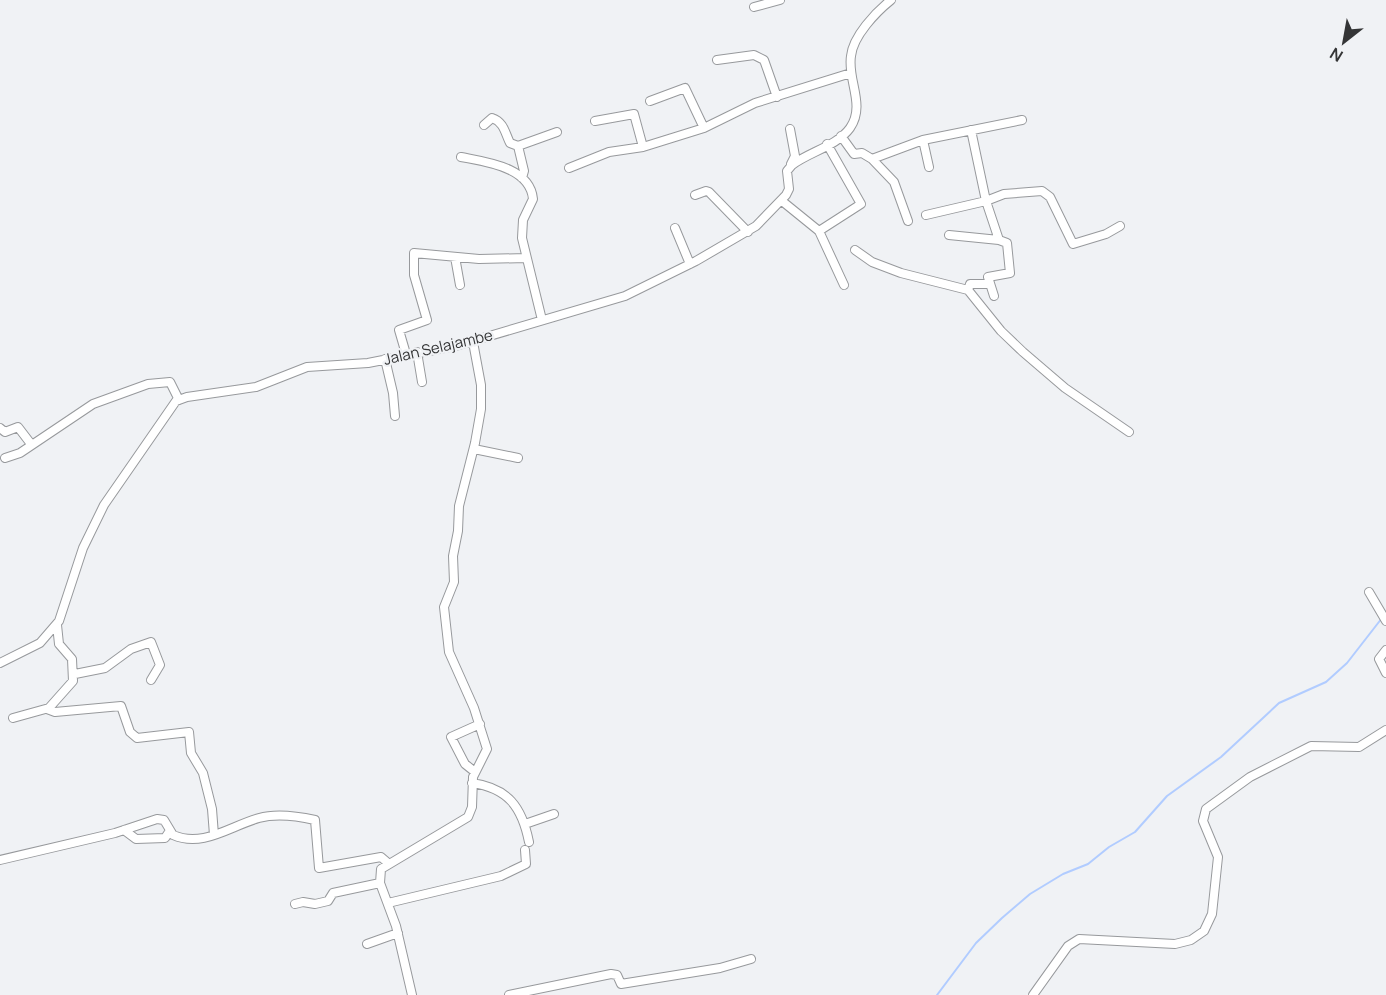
<svg xmlns="http://www.w3.org/2000/svg" width="1386" height="995" viewBox="0 0 1386 995" font-family="Manrope,sans-serif">
<style>
.lines{fill:none;stroke-linecap:round;stroke-linejoin:round}
.stream{stroke:#b1ccff;stroke-width:2}
.minor-casing{stroke:#97999c;stroke-width:10}
.minor{stroke:#fff;stroke-width:8}
.labels{text-anchor:middle;dominant-baseline:central;stroke-width:4.5;stroke-linejoin:round;paint-order:stroke}
.street-label{font-size:15px;fill:#343536;stroke:#f0f2f5}
</style>
<rect width="100%" height="100%" fill="#f0f2f5"/>
<g class="lines">
<path class="stream" d="M937,995L976,943L1002,918L1030,894L1063,874L1088,864L1109,847L1135,832L1167,796L1221,757L1279,703L1326,682L1347,663L1382,618"/>
<g class="minor-casing">
<path id="minor" d="M754,7L780,0
M717,60L754,55L764,60L777,97
M650,101L685,88L704,128
M595,121L634,114L643,147
M484,125L492,118C504,122 505,133 510,143L518,146
M790,129L795,156L791,164
M971,130L986,201L999,240L1007,243L1010,273L988,277L994,296
M841,136L854,154L862,153L872,159L923,140L1022,120
M923,140L929,167
M461,157C486,162 530,167 533,199L523,220L522,238L542,320
M872,159L894,182L908,221
M569,168L609,152L643,147L704,128L755,103L851,73
M522,178L524,171L518,146L557,132
M695,195L706,191L709,192L748,232
M782,201L819,231L844,285
M926,215L986,201L1004,194L1042,191L1050,197L1073,244L1106,234L1120,226
M675,228L690,264
M819,231L861,204L827,144
M949,235L999,240
M855,250L872,262L901,273L968,290L1001,331L1023,352L1065,388L1129,432
M455,257L460,285
M968,290L970,284H988
M417,352L422,382
M406,354L399,330L427,320L414,275V253L479,259L526,258
M385,359L393,393L395,416
M0,428L5,432L18,427L31,444
M474,449L518,458
M5,458L20,453L93,404L148,384L170,382L179,400
M1369,592L1386,621
M1386,650L1379,659L1386,673
M0,663L40,643L59,621L83,548L104,505L176,401L187,397L256,387L307,367L368,363L459,345L625,296L696,261L756,226L786,195L789,189L787,171L792,165C809,152 837,146 850,128C866,105 847,80 851,56C853,36 876,12 891,0
M75,674L105,668L131,649L151,642L160,665L151,680
M47,709L55,712L121,706L130,732L137,738L189,732L191,753L203,773L212,809L214,835
M13,718L49,708L73,681L72,659L59,644L57,625
M475,772L465,764L451,737L480,724
M472,783C508,788 522,807 529,842
M525,824L554,814
M124,830L136,839L165,838L169,832
M0,860L115,833L157,819L164,820L173,835C203,848 230,826 259,818C277,813 297,816 315,820L319,868L381,857L388,863
M388,903L501,876L526,864L525,850
M295,904L303,902L315,904L328,901L333,893L380,883
M367,944L398,933
M412,995L396,926L380,883L381,869L468,817L472,807L473,777L487,749L474,708L449,652L444,607L454,582L453,556L458,531L459,506L475,443L481,409V385L473,342
M509,995L611,974L617,975L621,984L720,968L751,959
M1033,995L1068,946L1079,939L1175,944L1191,940L1204,931L1212,914L1218,857L1203,821L1206,809L1250,777L1311,746L1359,747L1386,730"/>
</g>
<use href="#minor" class="minor"/>
</g>
<g class="labels">
<g class="street-label">
<text transform="translate(438 347) rotate(-13)">Jalan Selajambe</text>
</g>
</g>
<g transform="translate(1344 42) rotate(211)" stroke="#f0f2f5" stroke-width="4.5" paint-order="stroke">
<path d="M0-4.5L10 22L0 15L-10 22Z" fill="#343536"/>
<text y="-9" font-size="16" font-weight="bold" text-anchor="middle" fill="#343536">N</text>
</g>
</svg>
